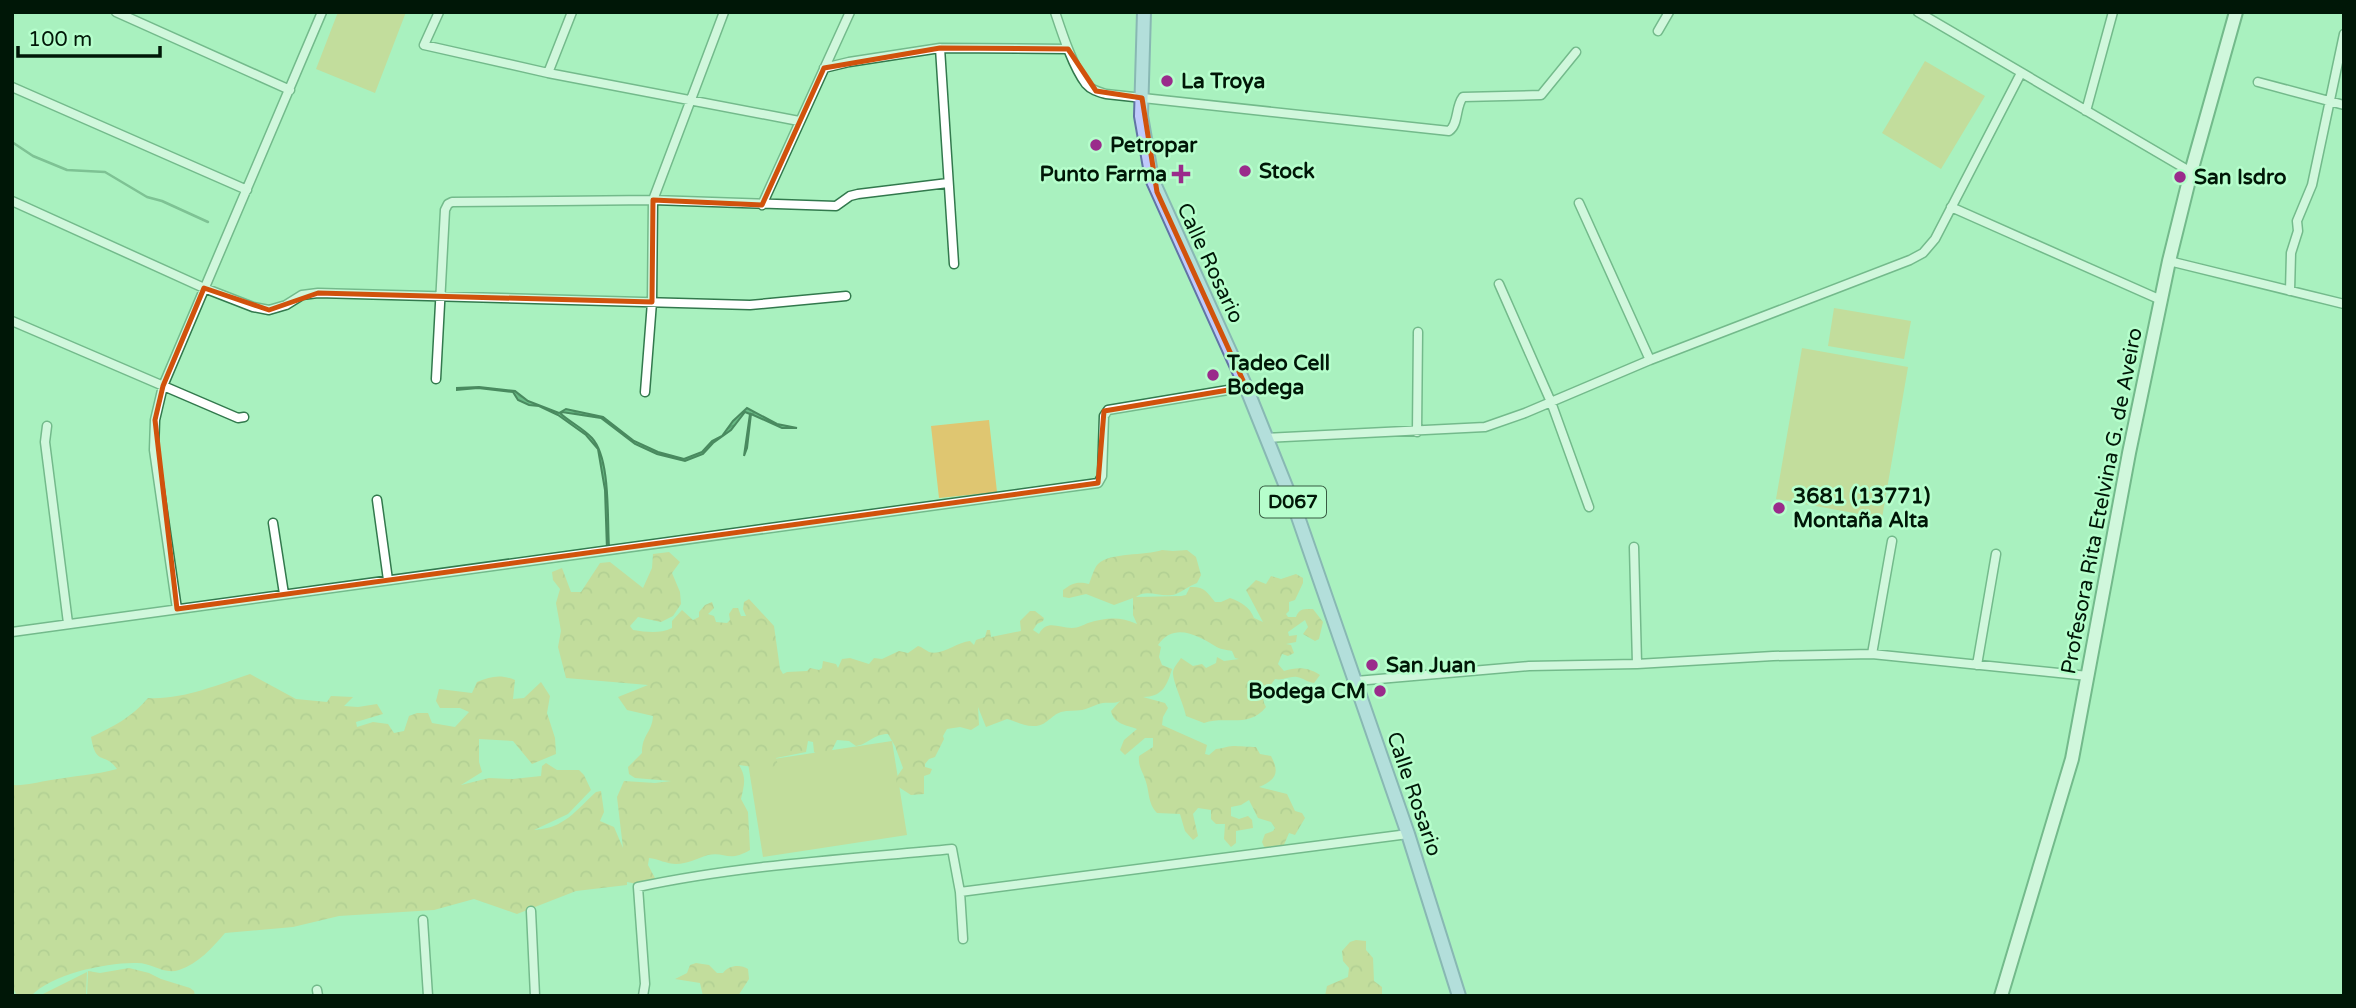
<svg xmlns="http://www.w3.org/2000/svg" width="2356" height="1008" viewBox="0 0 2356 1008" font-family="'Varela Round',sans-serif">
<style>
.grass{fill:#dfc671}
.forest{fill:url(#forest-crowns)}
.water{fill:url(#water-waves);stroke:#498a5f;stroke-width:2}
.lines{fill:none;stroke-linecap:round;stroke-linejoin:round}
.stream{stroke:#498a5f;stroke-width:2.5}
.street-casing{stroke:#32794d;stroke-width:11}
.secondary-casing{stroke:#32794d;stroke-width:16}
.primary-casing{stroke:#6174a5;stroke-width:16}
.street{stroke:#fff;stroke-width:8}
.secondary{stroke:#fff;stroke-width:12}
.primary{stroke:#bfcafc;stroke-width:12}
.marked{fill:none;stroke:#d1520c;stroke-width:5;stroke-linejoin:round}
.poi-dot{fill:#9a2b8b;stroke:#b6fecc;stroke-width:2.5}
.labels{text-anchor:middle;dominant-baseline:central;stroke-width:5;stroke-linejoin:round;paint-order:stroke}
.shield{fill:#b6fecc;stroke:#375c42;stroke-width:2}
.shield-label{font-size:19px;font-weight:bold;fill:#001707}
.poi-label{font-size:21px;font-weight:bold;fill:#001707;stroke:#b6fecc;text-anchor:start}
.street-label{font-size:21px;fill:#001707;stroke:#b6fecc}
</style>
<defs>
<pattern id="forest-crowns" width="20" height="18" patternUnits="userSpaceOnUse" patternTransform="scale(1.75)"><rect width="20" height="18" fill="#dfc671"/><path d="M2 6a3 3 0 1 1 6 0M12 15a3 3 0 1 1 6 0" fill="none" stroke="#bea960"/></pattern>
<pattern id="water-waves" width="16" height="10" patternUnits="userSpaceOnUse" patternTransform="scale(1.75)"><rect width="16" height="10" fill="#68bb85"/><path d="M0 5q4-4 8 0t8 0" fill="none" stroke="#58a071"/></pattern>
</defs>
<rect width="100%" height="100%" fill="#a9f1bf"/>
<path class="grass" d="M338,12H406L375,93L316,69Z
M1925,61L1985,96L1941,169L1882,133Z
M1834,308L1911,321L1904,359L1828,346Z
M1802,348L1908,367L1882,518L1776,499Z
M989,420L997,492L939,498L931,426Z
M892,741L907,835L763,857L748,763Z"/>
<path class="forest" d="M1162,550L1173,551L1187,550L1196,557L1201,575L1197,583C1189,586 1183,591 1176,594C1162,599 1147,588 1136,597L1181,596L1186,595L1190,587C1204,586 1207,592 1215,602H1221L1230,598C1241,602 1250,607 1254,618L1263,622L1246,590L1256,580L1266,584L1271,576L1281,579L1296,574L1303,578V583L1295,600L1289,602V611L1286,614L1288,617H1296C1299,608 1305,609 1313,609L1323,622L1319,639L1315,641L1303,634L1308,627L1305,620L1288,632L1289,636L1297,635L1296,642L1286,644L1291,645L1294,653L1288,656L1282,654L1278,664L1284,671C1298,667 1307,667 1320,675L1314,683C1307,682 1303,678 1297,677C1289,676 1283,681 1275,679C1267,691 1259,694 1266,707C1249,729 1225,715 1204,723L1186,716C1184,705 1172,680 1173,672C1174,666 1178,663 1181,658L1193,666L1202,664L1206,668L1216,663L1217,657L1224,661L1239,659L1235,658L1232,651C1227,650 1219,649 1215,646C1197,635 1174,622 1158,645L1161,647L1159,657L1162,665L1172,669C1167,686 1162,697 1143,697L1165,703L1168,708L1163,717L1162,725L1207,745L1205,754L1209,755L1216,749C1222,749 1227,746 1233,746C1239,746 1249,747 1256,747L1260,754L1271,756C1280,773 1276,780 1259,787L1287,794L1295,811L1302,813L1305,818L1295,835L1289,833L1283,847L1265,849L1262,842L1265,834L1273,831L1275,828L1271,822L1258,818L1249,800L1241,805L1231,807V816L1239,819L1248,816L1252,820L1253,828L1236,831V843L1231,847L1224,839L1225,824H1216L1211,819V810L1198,808L1193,814L1198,836L1193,840L1185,831L1180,814L1157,813C1147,802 1150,792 1145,779C1142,770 1138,766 1139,756L1153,747V738H1145L1125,755L1120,750L1124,740L1137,729C1126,725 1114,724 1111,711L1120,701C1114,704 1110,702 1103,703C1096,704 1090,708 1082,710C1075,711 1068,710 1061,712C1051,715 1046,727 1033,726C1023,726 1016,721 1007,719L986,727L978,707L979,725L971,730L960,727L947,729L943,736L944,739L935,757L929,759L925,764V767L932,769L930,774L924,776V794L911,795L897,786L896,778L903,768L895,746L888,734C873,734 869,744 856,746L849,741L837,740L830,754L820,756L814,752L813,742L808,741L806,752L776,758L778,765L767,769L739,765C747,778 744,785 741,799L748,812L750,850C728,863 725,851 708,855C698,858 687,864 676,864C667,864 658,859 649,858L648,865L656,880L637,884L627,882V885L576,891L517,914L474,899L434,910L339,916L293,927L225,933C212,948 198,964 179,970C164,975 152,963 137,963C108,962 51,974 31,996H17L12,986V785C25,786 38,782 51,780C73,776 95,775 117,769C104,751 96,767 91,737C113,727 132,717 148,698C182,700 217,685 250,674L296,699L327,702L331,696L353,697L344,706L358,707L377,704L383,714L356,722L357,727L373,722L388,724L394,733L404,731L409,716L417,713H428L432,723L455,727L469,712L460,708H440L436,701L439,689L472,693L477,682C491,676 501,674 515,680L513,699L524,698L541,682L550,696L547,713L555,738L556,754L532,764L513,741L479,739V762L482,772L461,785L489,778L513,779L541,776L542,766L546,763L557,770H579L584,775L591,790L568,814L534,830C565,828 575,811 596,792L601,791L604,812L600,821L614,827L623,848L617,797L624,781L655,783L671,781L635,778L629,774L628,767L642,753C642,734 652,733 653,716L627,710L618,697L648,685L566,678L558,647L561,631L556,603L560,589L553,580L552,572L562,568L571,592H581L600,563L610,562L643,588L652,568L653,554L669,552L680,562L672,573L680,592L681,604L673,616L661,622L638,617L630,626L633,630C647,632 659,634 672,628V621L682,610L693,620L699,617V612L705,605L712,602L714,608L708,614L714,616L716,622L727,623L730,620L729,614L733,608H738L741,616H746L743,609L744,602L749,599L774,626L780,669L783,674L787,672L807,671L810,668L819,670L822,668L823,661L836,664L838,668L842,659L850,658L869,664L874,658L882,659L899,651L908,653L918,646C922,647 925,650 929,652C942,656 957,642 970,641L974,645L976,640L985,637L987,630H990L991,637L1021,631L1020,621L1030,611H1035L1044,618L1043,621L1037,624L1033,630L1039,634C1047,619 1058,628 1072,628C1078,628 1083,625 1088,623C1106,618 1119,616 1137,624L1133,615V598L1114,605L1086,594L1069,598L1063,597V590C1072,583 1078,581 1089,584C1091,579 1094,568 1098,564C1110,552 1145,556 1162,550Z
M1356,940L1366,941V950L1373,958L1374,981L1382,987V996H1325L1327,986L1348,977L1349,968L1343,961L1342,951L1350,942Z
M696,963L709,965L717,973H723C728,965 741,964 748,969L749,979L738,996H703L700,983L675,979L687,973L690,965Z
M129,968L149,973L161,979L190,988L194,991L195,996H87L88,971L100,973Z
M87,972L86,996H39Z"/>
<path class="water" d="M479,387L515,391L528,401L559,413L566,409L603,417L634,441L658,452L684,459L702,452L712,441L722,436L733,421L747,408L777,424L797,428H782L751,414L747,448L744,456L750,414L745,412L731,430L713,443L703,454L685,461L657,454L635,444L601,418L562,412L561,414C570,422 584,429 592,438C611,459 607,519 609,547L607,550L605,490L598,449L586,435L558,415L539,406L529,405L518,400L513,392L478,388L457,390V388Z"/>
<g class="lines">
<path class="stream" d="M12,142L33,156L67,170L105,172L147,197L162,201L208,222"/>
<g class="street-casing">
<path id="street" d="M116,12L290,90
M439,12L424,45L548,73L799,121
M1055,12C1062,33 1073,67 1086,84C1091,90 1099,92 1106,94L1449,131C1459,124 1455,107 1463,97L1541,95L1576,52
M1918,12L2191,172
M1658,31L1669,12
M940,48L954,264
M824,68L849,62L940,48L1068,49
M548,73L572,12
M2258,82L2344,105
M12,87L247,190
M2086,111L2113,12
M12,201L204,288L253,307L269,310L286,305L302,295L318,293L750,305L846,296
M1579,203L1650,360
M762,205L850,12
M1951,207L2161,300
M2169,261L2344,304
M1499,284L1551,402L1589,507
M2290,291L2291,253L2298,231L2297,221L2312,185L2344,34
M12,321L238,418L244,417
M436,379L445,210L448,204L452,202L653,200L836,206L850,196L858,194L948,183
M645,392L652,302L653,200L724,12
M47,426L45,442L68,623
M1417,432L1418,332
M1267,438L1485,427L1525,413L1650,360L1910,260L1923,253L1935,239L2021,73
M377,500L388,580
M273,523L284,594
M1634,547L1637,664
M177,609L154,450L155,420L163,386L322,12
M12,632L1098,483L1102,476L1104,416L1108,410L1246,387
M1872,654L1892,541
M1977,665L1996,554
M1356,681L1529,666L1637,664L1773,656L1872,654L2088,676
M960,892L1408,834
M531,911L535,996
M423,920L428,996
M317,990L318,996
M643,996L645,984L638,887C741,865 848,859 952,849L960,892L963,939"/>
</g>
<g class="secondary-casing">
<path id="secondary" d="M2001,996L2072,759L2129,453L2169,261L2191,172L2236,12"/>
</g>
<g class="primary-casing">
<path id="primary" d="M1144,12L1141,116L1152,179L1246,387L1297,514L1408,834L1459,996"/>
</g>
<use href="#street" class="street"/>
<use href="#secondary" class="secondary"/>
<use href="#primary" class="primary"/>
</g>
<path d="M0 0H2356V1008H0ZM940,48L1068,49L1096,91L1142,98L1157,192L1246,387L1104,411L1098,483L177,609L155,420L163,386L204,288L269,310L318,293L652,302L653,200L762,205L824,68Z" fill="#a9f1bf" fill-opacity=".55" fill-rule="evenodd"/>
<path class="marked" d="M940,48L1068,49L1096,91L1142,98L1157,192L1246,387L1104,411L1098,483L177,609L155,420L163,386L204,288L269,310L318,293L652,302L653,200L762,205L824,68Z"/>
<g class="poi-dot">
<circle cx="1167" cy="81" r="7"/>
<circle cx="1096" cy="145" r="7"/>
<circle cx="1245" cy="171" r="7"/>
<path d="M1177.5 163.5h7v7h7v7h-7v7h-7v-7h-7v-7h7z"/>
<circle cx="2180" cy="177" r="7"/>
<circle cx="1213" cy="375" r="7"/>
<circle cx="1779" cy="508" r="7"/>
<circle cx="1372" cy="665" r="7"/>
<circle cx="1380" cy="691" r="7"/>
</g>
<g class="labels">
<rect class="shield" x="1260" y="486.5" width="66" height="31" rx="5"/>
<g class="shield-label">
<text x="1293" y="502">D067</text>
</g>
<g class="poi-label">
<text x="1181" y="81">La Troya</text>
<text x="1110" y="145">Petropar</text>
<text x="1259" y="171">Stock</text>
<text x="1167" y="174" text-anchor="end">Punto Farma</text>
<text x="2194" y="177">San Isdro</text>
<text x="1227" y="363">Tadeo Cell<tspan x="1227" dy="24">Bodega</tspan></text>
<text x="1793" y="496">3681 (13771)<tspan x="1793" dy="24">Montaña Alta</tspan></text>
<text x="1386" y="665">San Juan</text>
<text x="1366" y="691" text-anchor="end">Bodega CM</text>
</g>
<g class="street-label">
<text transform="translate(1210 263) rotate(65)">Calle Rosario</text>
<text transform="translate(2102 501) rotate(-79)">Profesora Rita Etelvina G. de Aveiro</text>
<text transform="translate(1414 794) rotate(71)">Calle Rosario</text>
</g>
</g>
<rect width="2356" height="1008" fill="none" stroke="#001707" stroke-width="28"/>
<path d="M18 46v10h142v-10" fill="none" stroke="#001707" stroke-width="3.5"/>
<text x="28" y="46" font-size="21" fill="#001707" stroke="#b6fecc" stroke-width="5" paint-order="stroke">100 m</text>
</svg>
